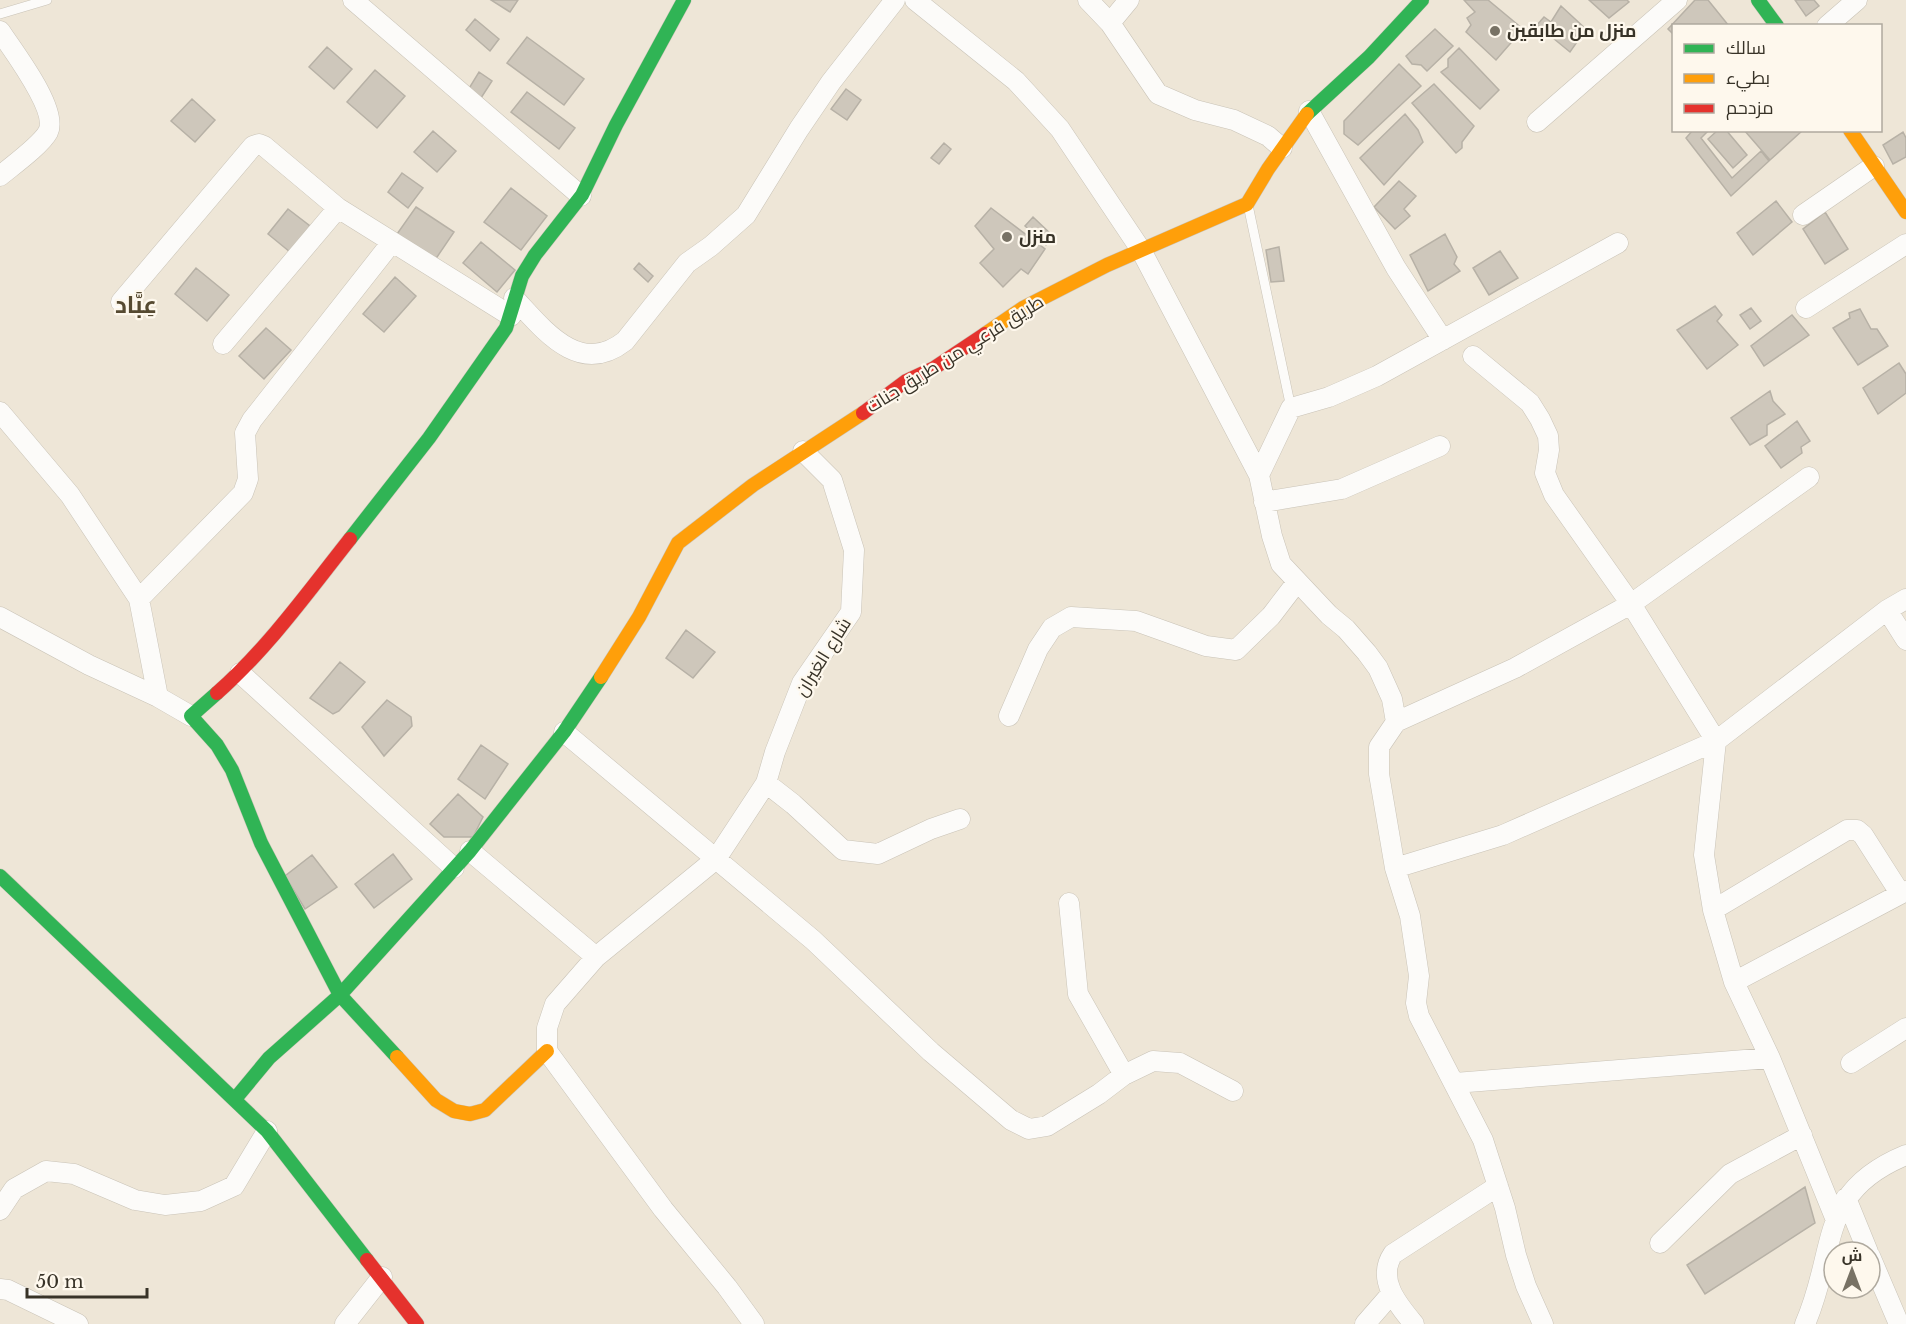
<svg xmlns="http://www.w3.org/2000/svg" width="1906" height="1324" viewBox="0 0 1906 1324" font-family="'Libre Baskerville',Cairo,serif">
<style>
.building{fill:#cec7bb;stroke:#b7b1a6;stroke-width:1.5}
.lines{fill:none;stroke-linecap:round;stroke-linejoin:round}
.lane-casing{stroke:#c9c3b7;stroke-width:10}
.street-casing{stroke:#c9c3b7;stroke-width:21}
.fast-casing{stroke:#c9c3b7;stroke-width:15}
.slow-casing{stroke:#c9c3b7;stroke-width:15}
.jam-casing{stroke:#c9c3b7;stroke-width:15}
.lane{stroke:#fcfbf9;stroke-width:9}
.street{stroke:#fcfbf9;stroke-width:20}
.fast{stroke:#30b455;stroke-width:14}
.slow{stroke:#ff9f0a;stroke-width:14}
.jam{stroke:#e5322d;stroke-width:14}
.poi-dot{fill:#787265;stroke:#fef8ed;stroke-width:2}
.labels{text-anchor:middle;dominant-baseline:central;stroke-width:4.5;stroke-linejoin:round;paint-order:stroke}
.poi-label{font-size:18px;font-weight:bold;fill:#383328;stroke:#fef8ed;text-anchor:start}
.street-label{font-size:18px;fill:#383328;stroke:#fef8ed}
.district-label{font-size:24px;font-weight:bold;fill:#564a31;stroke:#fef8ed}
</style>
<rect width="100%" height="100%" fill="#eee6d7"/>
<path class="building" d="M491,0H518L510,12Z
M1464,0H1488L1523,29L1496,60L1466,32L1471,25L1467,18L1475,12Z
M1589,0H1627L1629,2L1609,18Z
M1695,0H1708L1729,26H1674V35L1668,29Z
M1795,0H1814L1819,6L1806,16Z
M1561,6L1586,29L1570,52L1537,25L1544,17L1551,22Z
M475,19L499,39L490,51L466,30Z
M1435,29L1453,46L1427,71L1421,65L1412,64L1406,56Z
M527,37L584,79L564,105L507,63Z
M327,47L352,69L334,89L309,67Z
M1459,48L1499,90L1480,109L1441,72L1448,67V59Z
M1399,64L1421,86L1358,145L1344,134V121Z
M375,70L405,96L377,128L347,102Z
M479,72L492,81L481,98L468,90Z
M1434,84L1474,126L1462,142V148L1456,153L1412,103Z
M846,89L861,100L847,120L831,109Z
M527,92L575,128L559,149L511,112Z
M192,99L215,120L195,142L171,121Z
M1405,114L1418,130L1423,142L1384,185L1360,158Z
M1693,130H1709L1701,138L1732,178L1761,151L1769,161L1731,196L1686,138Z
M1718,130H1726L1747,155L1733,168L1708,139Z
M1744,130H1803L1770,160Z
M433,131L456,151L437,172L414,152Z
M1903,132L1906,138V157L1893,164L1883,145Z
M944,143L951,149L939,164L931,158Z
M402,173L423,188L408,208L388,192Z
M1399,181L1416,196L1404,209L1410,216L1395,229L1374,207Z
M511,188L547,216L521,250L484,222Z
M1776,201L1792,222L1753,255L1737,233Z
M416,207L454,232L435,260L397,234Z
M991,208L1045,249L1028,274L1021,269L1003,287L980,263L994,249L975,226Z
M288,209L310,226L290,252L268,234Z
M1825,212L1848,249L1825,264L1803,229Z
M1033,217L1054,237L1046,245L1025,226Z
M1445,234L1457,257L1454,264L1460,271L1428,291L1410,255Z
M481,242L515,270L497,292L463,263Z
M1279,247L1284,281L1271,282L1266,250Z
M1500,251L1518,278L1489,295L1473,268Z
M639,263L653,276L648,282L634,269Z
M196,268L229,295L207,321L175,294Z
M395,277L416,296L384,332L363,314Z
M1715,306L1722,315L1717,321L1738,345L1707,369L1677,330Z
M1751,308L1761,321L1750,329L1740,315Z
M1860,309L1871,329H1877L1888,346L1858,365L1833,328L1850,318L1849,313Z
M1792,315L1809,335L1764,366L1751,346Z
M266,328L291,350L264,379L239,356Z
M1899,363L1906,374V393L1878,414L1863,388Z
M1770,391L1773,401L1785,414L1767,425V435L1750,445L1731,418Z
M1797,421L1810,441L1801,447L1802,453L1781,468L1765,446Z
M686,630L715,652L693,678L666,658Z
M340,662L365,682L339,711L333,714L310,698Z
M387,700L411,717L412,726L384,756L362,727Z
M481,745L508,764L485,799L458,779Z
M458,794L483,817L473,837H444L430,824Z
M393,854L412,879L374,908L355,884Z
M312,855L337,887L305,909L285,876Z
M1805,1187L1815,1223L1705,1294L1687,1265Z"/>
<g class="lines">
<g class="lane-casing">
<path id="lane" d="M0,14L47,0
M1248,205L1291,408"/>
</g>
<g class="street-casing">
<path id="street" d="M353,0L581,196
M915,0L1016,81L1060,129L1141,250L1259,475
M1088,0L1110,23L1158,94L1195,110L1234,120L1268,136L1282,148
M1110,23L1129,0
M1827,26L1857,0
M0,31C13,51 59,110 48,132C41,145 12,166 0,176
M1309,111L1396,268L1443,340
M1537,122L1677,0
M1803,215L1874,166
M514,298C544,330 579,377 625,341L687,263L711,246L746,215L799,129L831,82L895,0
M121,302L253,146L259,144L264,146L338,208
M1806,308L1906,244
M223,344L338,208L511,316
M1473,356L1530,403L1540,419L1548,436L1549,450L1545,473L1554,495L1631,604L1716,741L1704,855L1713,910L1734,982L1770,1058L1836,1220
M0,412L70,495L139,599L158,697
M1264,502L1342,489L1440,446
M139,599L243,493L248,479L245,433L252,420L392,242
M1887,610L1906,640
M0,617L89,665L158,697L191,716
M240,673L454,868
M1009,716L1038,649L1052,628L1071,617L1136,621L1206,646L1236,650L1271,616L1297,582
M1396,722L1515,668L1631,604L1809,477
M564,732L813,940L931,1052L1011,1120L1029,1129L1047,1126L1099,1094L1124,1075L1153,1061L1180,1063L1233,1091
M766,783L793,804L843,850L878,854L931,829L960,819
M470,851L596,957L555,1004L547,1028V1051L663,1209L727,1287L754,1324
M1395,868L1503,835L1716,741L1887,610L1906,599
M1069,903L1078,994L1124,1075
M1713,910L1847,830H1857L1863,835L1900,893
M596,957L716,859L766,783L775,752L802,683L851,612L854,550L832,480L803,451
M1734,982L1906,891
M1851,1063L1906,1028
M1455,1083L1770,1058
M1846,1198L1868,1252
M0,1210L14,1189L46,1171L74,1174L135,1200L165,1205L201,1201L234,1186L267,1131
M1660,1243L1730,1174L1802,1135
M1870,1256L1899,1324
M0,1289L8,1290L78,1324
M345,1324L382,1277
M1365,1324L1392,1293
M1414,1324C1398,1305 1376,1279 1393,1254L1498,1186
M1543,1324L1526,1286L1516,1255L1505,1208L1483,1140L1419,1016L1416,1003L1419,976L1410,916L1395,868L1379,774V747L1396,722L1392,699L1378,668L1367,653L1346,629L1329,615L1281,564L1272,536L1259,475L1291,408L1329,397L1377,376L1618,243
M1805,1324C1838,1249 1816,1192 1906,1155"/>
</g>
<g class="fast-casing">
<path id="fast" d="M1758,0L1777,26
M1307,114L1369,57L1422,0
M350,539L429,438L506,328L522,276L535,255L582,195L616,125L684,0
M217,693L191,716L217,745L232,770L261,843L340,995L397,1057
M0,876L267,1131L367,1260
M235,1099L269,1058L340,995L470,851L564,732L601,677"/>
</g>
<g class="slow-casing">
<path id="slow" d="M1850,130L1906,212
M985,334L1023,308L1107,265L1247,204L1268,169L1307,114
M601,677L639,617L678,543L753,485L863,413
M397,1057L436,1100L454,1111L470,1114L485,1110L547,1051"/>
</g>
<g class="jam-casing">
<path id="jam" d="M863,413L906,381L934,368L985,334
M217,693C268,648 308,592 350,539
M367,1260L417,1324"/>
</g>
<use href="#lane" class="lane"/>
<use href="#street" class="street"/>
<use href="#fast" class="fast"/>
<use href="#slow" class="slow"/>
<use href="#jam" class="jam"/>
</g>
<g class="poi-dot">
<circle cx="1495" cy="31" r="6"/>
<circle cx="1007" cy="237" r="6"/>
</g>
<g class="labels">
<g class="poi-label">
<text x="1507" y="31">منزل من طابقين</text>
<text x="1019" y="237">منزل</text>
</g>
<g class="street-label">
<text transform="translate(955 354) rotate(-32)">طريق فرعي من طريق جنات</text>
<text transform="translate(823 657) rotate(-58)">شارع الغيران</text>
</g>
<g class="district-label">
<text x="136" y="304">عِبَّاد</text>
</g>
</g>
<rect x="1672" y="24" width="210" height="108" fill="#fef8ed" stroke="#afa99e" stroke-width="1.5"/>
<rect x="1684" y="44" width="30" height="9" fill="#30b455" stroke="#afa99e" stroke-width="1.5"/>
<text x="1726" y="54" font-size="18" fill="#383328">سالك</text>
<rect x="1684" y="74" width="30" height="9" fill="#ff9f0a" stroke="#afa99e" stroke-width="1.5"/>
<text x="1726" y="84" font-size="18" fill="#383328">بطيء</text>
<rect x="1684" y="104" width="30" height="9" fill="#e5322d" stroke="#afa99e" stroke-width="1.5"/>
<text x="1726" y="114" font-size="18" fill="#383328">مزدحم</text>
<g transform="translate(1852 1270)"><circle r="28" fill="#fef8ed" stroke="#afa99e" stroke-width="1.5"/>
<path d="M0-4.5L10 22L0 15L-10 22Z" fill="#787265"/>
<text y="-9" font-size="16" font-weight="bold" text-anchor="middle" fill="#383328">ش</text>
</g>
<path d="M27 1288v9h120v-9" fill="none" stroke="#383328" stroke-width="3"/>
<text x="36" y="1288" font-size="18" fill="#383328" stroke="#fef8ed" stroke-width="4.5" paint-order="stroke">50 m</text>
</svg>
